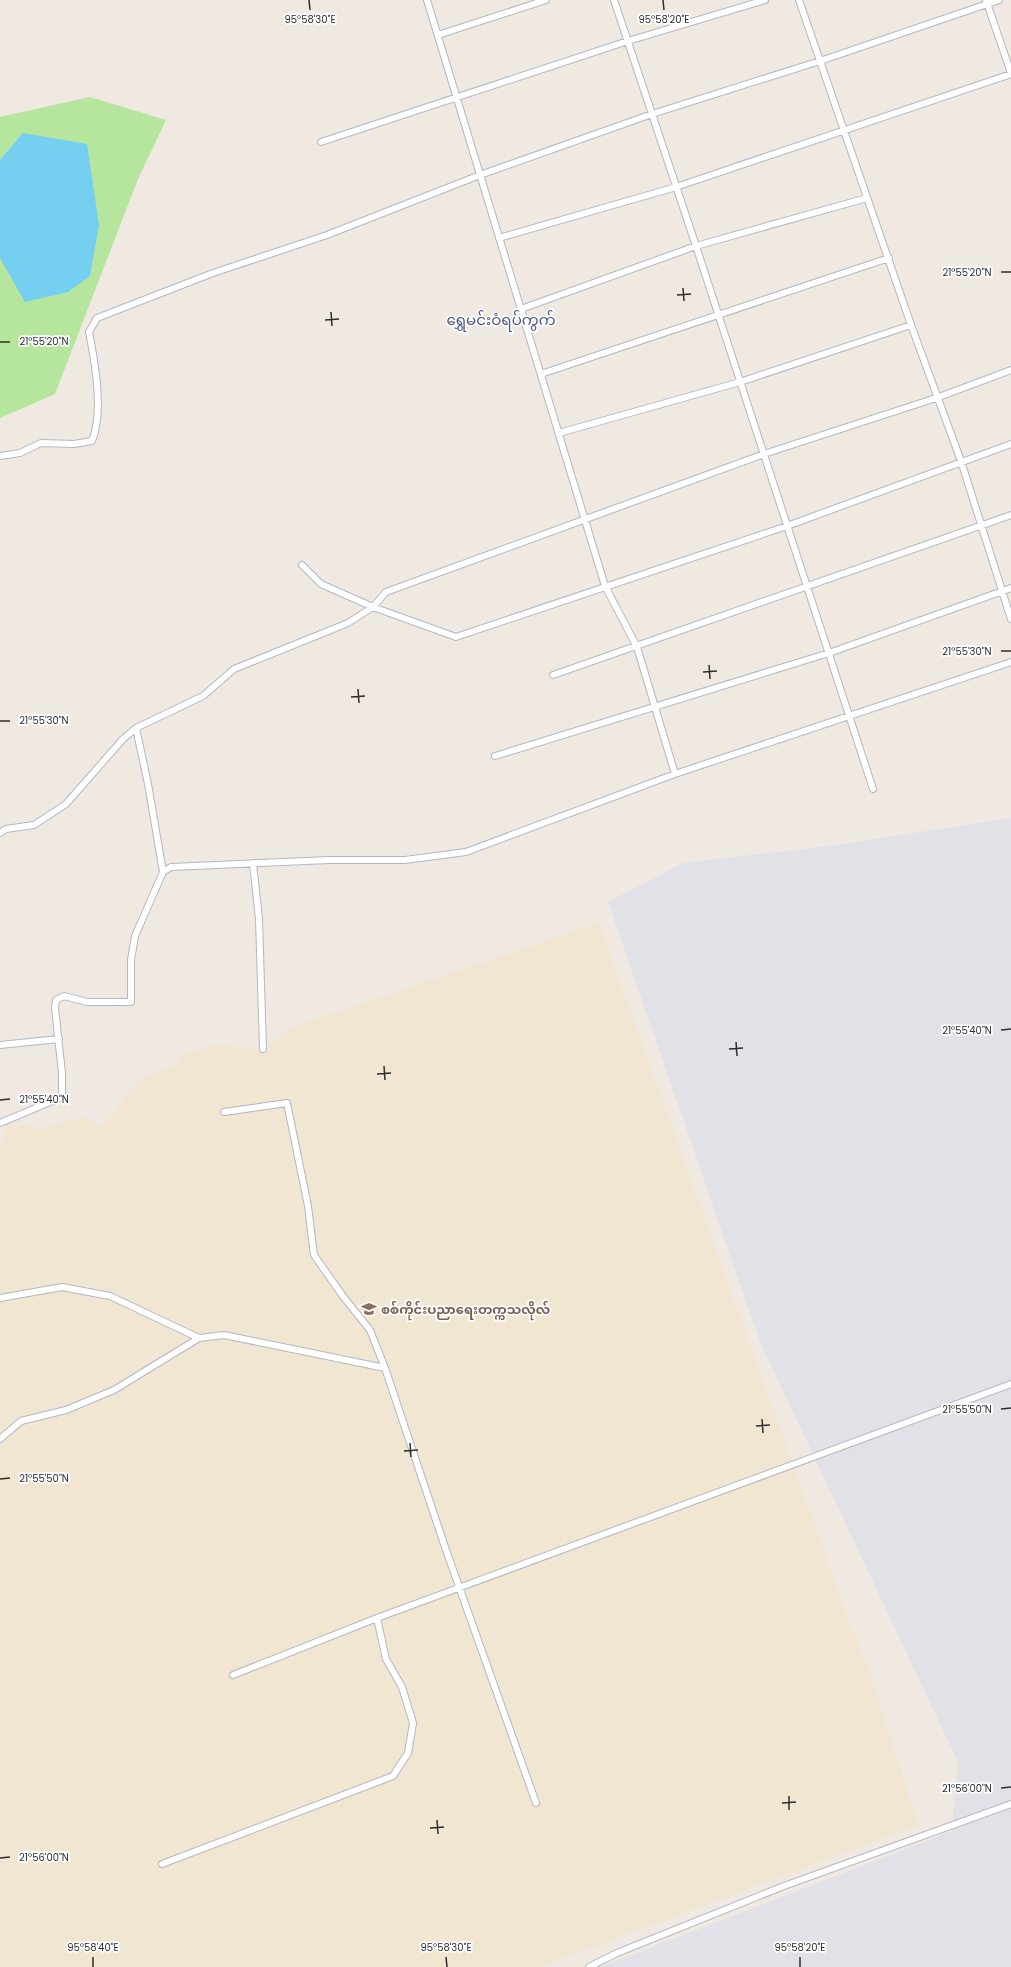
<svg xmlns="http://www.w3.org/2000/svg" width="1011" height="1967" viewBox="0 0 1011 1967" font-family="Poppins,'Noto Sans Myanmar',sans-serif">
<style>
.industrial{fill:#e3e1e8}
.education{fill:#f0e6d1}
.green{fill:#b6e59e}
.water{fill:#75cff0}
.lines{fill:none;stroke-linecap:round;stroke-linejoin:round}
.street-casing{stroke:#b4b7c1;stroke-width:8}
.street{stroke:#fff;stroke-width:6}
.ticks{fill:none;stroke:#2e2e2e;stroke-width:1.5}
.labels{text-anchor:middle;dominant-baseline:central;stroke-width:3.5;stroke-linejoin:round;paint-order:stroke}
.education-label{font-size:13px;font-weight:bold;fill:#785e54;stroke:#fff;text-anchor:start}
.quarter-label{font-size:15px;fill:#4d5680;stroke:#fff}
.ticks-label{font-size:10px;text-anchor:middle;fill:#2e2e2e;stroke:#fff;stroke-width:3.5;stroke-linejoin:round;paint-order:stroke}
</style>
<rect width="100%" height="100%" fill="#efe9e1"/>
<path class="industrial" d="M1011,818V1967H600L952,1831L958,1762L760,1342L608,902L683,863L829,846Z"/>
<path class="education" d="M599,923L846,1612L867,1664L919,1825L540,1967H0V1150L8,1123L42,1129L84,1117L102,1127L140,1079L173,1066L183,1054L193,1053L211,1045L263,1049L293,1026Z"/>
<path class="green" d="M90,97L166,120L138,179L55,394L0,418V117Z"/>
<path class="water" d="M23,133L87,144L99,225L90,276L68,292L25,302L0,258V160Z"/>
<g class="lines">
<g class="street-casing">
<path id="street" d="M427,0L605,586L637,647L675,774
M614,0L696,246L873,789
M799,0L911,325L961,461L1011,619
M986,0L1011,73
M438,35L546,0
M321,142L628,41L765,0
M499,238L676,187L1011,74
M521,309L696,246L867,198
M541,374L889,258
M559,433L740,382L911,325
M0,456L20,453L41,443L74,444L92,441C104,411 95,363 89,332L97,318L213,273L327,235L480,175L652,114L820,61L999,0
M302,565L321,584L373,607L456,637L787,526L1011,444
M553,675L1011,515
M136,728L148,784L163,872
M495,756L829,653L1011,588
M0,833L6,829L34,825L66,804L123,739L136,728L203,696L234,669L348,623L373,607L386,592L764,454L939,397L1011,370
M253,863L259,919L263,1049
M0,1045L59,1039
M224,1112L287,1103L308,1206L314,1255L342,1295L370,1330L385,1368L446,1550L536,1803
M0,1123L62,1097V1073L55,1008L56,1000L64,996L87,1002H131V960L135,936L163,872L171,867L329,860H405L466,852L675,774L1011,662
M0,1298L62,1287L110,1296L199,1338
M0,1439L21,1421L66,1410L114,1390L199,1338L224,1335L385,1368
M233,1675L377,1618L1011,1384
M162,1864L393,1776L408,1753L413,1723L402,1687L386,1659L377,1618
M589,1967L617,1953L784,1886L1011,1804"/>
</g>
<use href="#street" class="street"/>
</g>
<path class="ticks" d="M309,0L310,10M663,0L664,10M1001,272H1011M683,288L684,301M677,295L691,294M331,312L332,326M325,320L339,319M0,342H10M1001,651H1011M709,665L710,679M703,672L717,671M358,689L359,703M351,697L365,696M0,721H10M1001,1030L1011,1029M736,1042L737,1056M729,1049L743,1048M384,1066L385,1080M377,1074L391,1073M0,1100L10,1099M1001,1409L1011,1408M762,1419L763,1433M756,1426L770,1425M410,1443L411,1457M404,1451L418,1450M0,1479L10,1478M1001,1788L1011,1787M789,1796V1810M782,1803L796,1802M437,1820L438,1834M430,1828L444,1827M0,1858L10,1857M93,1957V1967M446,1957L447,1967M800,1957V1967"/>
<defs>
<g id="university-bare" transform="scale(1.2)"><path d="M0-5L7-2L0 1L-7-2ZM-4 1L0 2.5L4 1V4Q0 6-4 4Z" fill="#8d6e63" stroke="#fff" stroke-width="2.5" paint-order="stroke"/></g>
</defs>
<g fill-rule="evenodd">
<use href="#university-bare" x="369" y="1309"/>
</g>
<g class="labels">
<g class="education-label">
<text x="381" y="1309">စစ်ကိုင်းပညာရေးတက္ကသလိုလ်</text>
</g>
<g class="quarter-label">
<text x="501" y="319">ရွှေမင်းဝံရပ်ကွက်</text>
</g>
</g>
<g class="ticks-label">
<text x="310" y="23">95°58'30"E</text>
<text x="664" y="23">95°58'20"E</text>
<text x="967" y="276">21°55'20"N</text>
<text x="44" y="345">21°55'20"N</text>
<text x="967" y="655">21°55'30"N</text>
<text x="44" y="724">21°55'30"N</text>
<text x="967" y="1034">21°55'40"N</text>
<text x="44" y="1103">21°55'40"N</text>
<text x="967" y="1413">21°55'50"N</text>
<text x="44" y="1482">21°55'50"N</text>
<text x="967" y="1792">21°56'00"N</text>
<text x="44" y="1861">21°56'00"N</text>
<text x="93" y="1951">95°58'40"E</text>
<text x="446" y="1951">95°58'30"E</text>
<text x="800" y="1951">95°58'20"E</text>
</g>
</svg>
